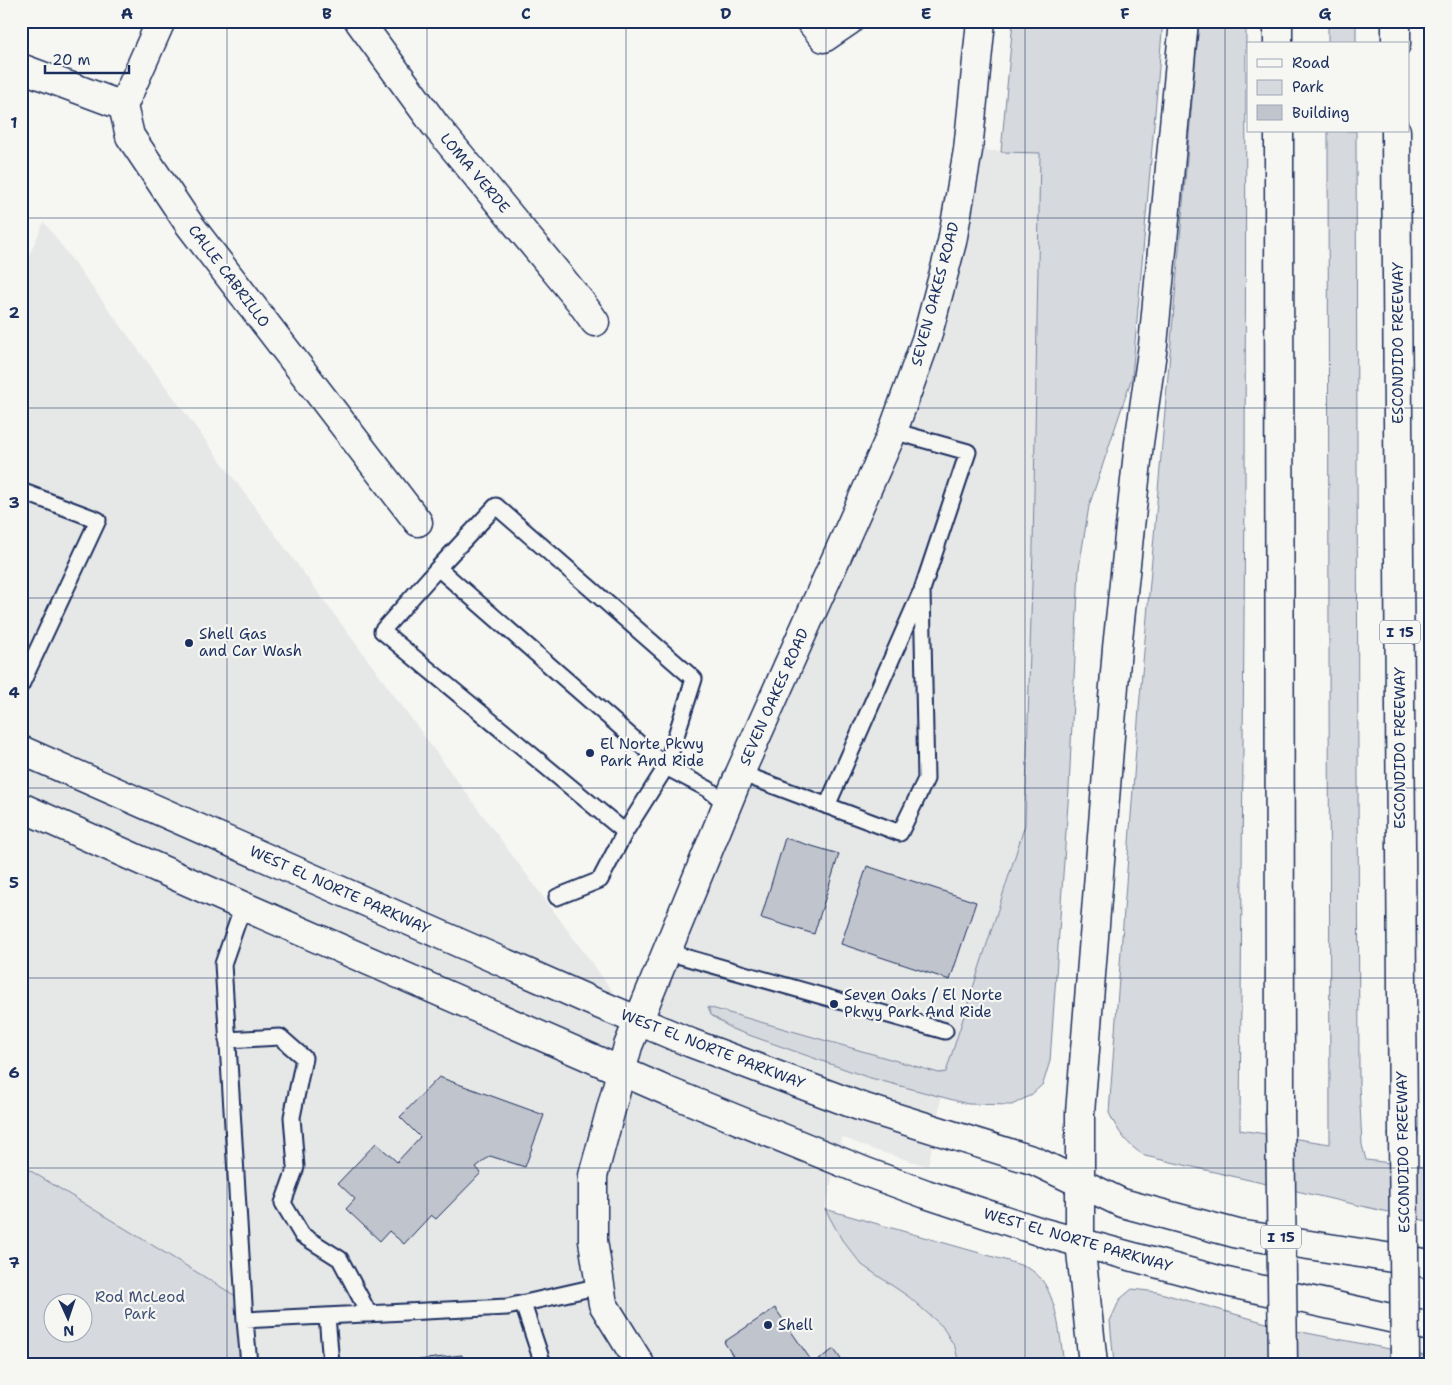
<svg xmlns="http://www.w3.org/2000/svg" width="1452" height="1385" viewBox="0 0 1452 1385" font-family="'Shantell Sans',sans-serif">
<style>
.built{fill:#e6e7e7}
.green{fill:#d6d9dd;stroke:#78849e;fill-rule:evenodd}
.building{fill:#c0c4cd;stroke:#1b2f5e}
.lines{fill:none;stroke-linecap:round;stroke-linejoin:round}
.service-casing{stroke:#1b2f5e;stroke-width:19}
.minor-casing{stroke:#1b2f5e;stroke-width:31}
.tertiary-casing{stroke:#1b2f5e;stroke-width:31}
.primary-casing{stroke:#1b2f5e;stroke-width:31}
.motorway-casing{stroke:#1b2f5e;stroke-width:31}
.service{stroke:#f6f6f2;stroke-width:15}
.minor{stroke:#f6f6f2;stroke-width:28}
.tertiary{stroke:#f6f6f2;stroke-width:28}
.primary{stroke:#f6f6f2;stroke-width:28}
.motorway{stroke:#f6f6f2;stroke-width:28}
.motorway-bridge-casing{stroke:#1b2f5e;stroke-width:31;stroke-linecap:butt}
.motorway-bridge{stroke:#f6f6f2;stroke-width:28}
.grid{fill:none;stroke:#1b2f5e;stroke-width:1;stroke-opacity:0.55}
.poi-dot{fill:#1b2f5e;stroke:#f6f6f2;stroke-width:2}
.labels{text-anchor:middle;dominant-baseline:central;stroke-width:4.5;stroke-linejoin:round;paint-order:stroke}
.shield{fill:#f6f6f2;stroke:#5d6b8a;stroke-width:1}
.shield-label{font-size:14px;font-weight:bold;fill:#1b2f5e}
.street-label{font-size:15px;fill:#1b2f5e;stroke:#f6f6f2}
.poi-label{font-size:15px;fill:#1b2f5e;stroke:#f6f6f2;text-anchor:start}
.park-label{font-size:15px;fill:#405177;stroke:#f6f6f2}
.neatline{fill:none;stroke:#1b2f5e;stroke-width:2}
.grid-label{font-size:16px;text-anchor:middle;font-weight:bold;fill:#1b2f5e}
</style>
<rect width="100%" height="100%" fill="#f6f6f2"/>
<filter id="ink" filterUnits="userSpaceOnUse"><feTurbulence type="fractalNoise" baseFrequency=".02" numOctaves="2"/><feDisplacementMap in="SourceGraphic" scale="10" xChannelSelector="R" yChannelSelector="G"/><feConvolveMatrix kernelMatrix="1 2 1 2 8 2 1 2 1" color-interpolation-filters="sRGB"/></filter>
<g filter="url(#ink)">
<path class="built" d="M968,150L1040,153L1033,548L1025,825L946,1072L928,1166L871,1149L842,1137L825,1209L842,1240L942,1326L955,1347L959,1364H244L238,1298L21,1165V273L44,222L637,1024L893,431Z"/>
<path class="green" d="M1013,21H1163L1132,377L1089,506L1079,568L1069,789L1050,1061L1043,1084L1031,1095L1012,1105L968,1104L867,1077L732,1029L711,1015L708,1007L939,1073L946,1072L1025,825L1033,548L1040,153L1001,152Z
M1199,21H1246L1245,492L1240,1130L1330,1144L1328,131H1356L1359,1084L1362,1145L1366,1160L1431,1168V1222L1145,1156C1126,1144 1119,1133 1109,1113L1139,708Z
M1328,21H1356V44H1328Z
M21,1165L239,1298L244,1364H21ZM52,1302H82V1332H52Z
M825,1209L1008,1261C1016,1264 1027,1266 1034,1272C1057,1289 1060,1337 1064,1364H959L955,1347L942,1326L909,1297L862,1265L842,1240Z
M1132,1289L1157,1292L1291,1330L1431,1357V1364H1114L1110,1321L1120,1299Z"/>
<path class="building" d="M785,838L839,854L814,934L761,918Z
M867,866L976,902L950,980L841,944Z
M439,1077L544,1115L525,1167L490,1156L476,1167L481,1173L436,1219L431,1215L404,1244L389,1231L380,1241L346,1209L355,1199L338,1183L376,1143L397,1162L420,1137L400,1117Z
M775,1308L813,1363L834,1349L844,1364H738L724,1342Z
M462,1355L463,1364H383Z"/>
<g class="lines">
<g class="service-casing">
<path id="service" d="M21,491L98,520L21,685
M438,568L496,506L694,679L666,767L625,832
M740,773L900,833L926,779L922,590L968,452L893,431
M827,806L920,594
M557,897L600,880L625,832L382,631L438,568L666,767L708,789L727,804
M243,906L223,964L245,1320L249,1364
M667,952L945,1031
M227,1040L280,1037L304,1058L292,1117L296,1167L283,1203L302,1235L340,1259L369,1314
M523,1304L543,1364
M327,1316L331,1364
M245,1320L507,1307L600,1286"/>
</g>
<g class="minor-casing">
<path id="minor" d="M359,21L435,125L580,301L595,322
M810,21L824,38L849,21
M21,68L123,106L130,136L189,224L418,522
M123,106L161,21"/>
</g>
<g class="tertiary-casing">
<path id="tertiary" d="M640,1364L603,1304L593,1241V1176L628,1046L740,773L893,431L927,337L952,242L968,150L981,21"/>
</g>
<g class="primary-casing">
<path id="primary" d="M21,750L589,1000L691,1043L859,1106L1035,1161L1122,1203L1238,1234L1431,1264
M21,807L243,906L667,1091L866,1172L926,1194L1041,1232L1222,1281L1431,1327"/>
</g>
<g class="motorway-casing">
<path id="motorway" d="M1278,21V44
M1396,21V44
M1279,131L1280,1110
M1396,131L1403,1133
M1093,1364L1080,1242V1113L1117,648L1139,443L1153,345L1184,21"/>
</g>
<use href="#service" class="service"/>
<use href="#minor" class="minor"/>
<use href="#tertiary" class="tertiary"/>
<use href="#primary" class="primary"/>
<use href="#motorway" class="motorway"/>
<g class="motorway-bridge-casing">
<path id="motorway-bridge" d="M1280,1110L1283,1364
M1403,1133L1405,1364"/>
</g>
<use href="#motorway-bridge" class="motorway-bridge"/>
</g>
</g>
<path class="grid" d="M227,21V1364M427,21V1364M626,21V1364M826,21V1364M1025,21V1364M1225,21V1364M21,218H1431M21,408H1431M21,598H1431M21,788H1431M21,978H1431M21,1168H1431"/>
<g class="poi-dot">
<circle cx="189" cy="643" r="5"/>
<circle cx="590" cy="753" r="5"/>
<circle cx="834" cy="1004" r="5"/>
<circle cx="768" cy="1325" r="5"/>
</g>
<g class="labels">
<g class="shield">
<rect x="1380" y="620.5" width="40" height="23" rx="4"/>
<rect x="1261" y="1225.5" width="40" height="23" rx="4"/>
</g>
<g class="shield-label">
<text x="1400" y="632">I 15</text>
<text x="1281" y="1237">I 15</text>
</g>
<g class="street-label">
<text transform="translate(475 173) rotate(50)">LOMA VERDE</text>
<text transform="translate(229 276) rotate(53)">CALLE CABRILLO</text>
<text transform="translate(935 294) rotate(-75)">SEVEN OAKES ROAD</text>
<text transform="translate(1398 343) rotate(-90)">ESCONDIDO FREEWAY</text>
<text transform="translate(774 697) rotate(-66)">SEVEN OAKES ROAD</text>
<text transform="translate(1400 748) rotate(-90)">ESCONDIDO FREEWAY</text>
<text transform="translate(340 890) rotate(24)">WEST EL NORTE PARKWAY</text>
<text transform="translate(713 1049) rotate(21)">WEST EL NORTE PARKWAY</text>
<text transform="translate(1403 1152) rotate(-91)">ESCONDIDO FREEWAY</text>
<text transform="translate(1078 1240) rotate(16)">WEST EL NORTE PARKWAY</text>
</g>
<g class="poi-label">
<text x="199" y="634">Shell Gas<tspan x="199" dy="17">and Car Wash</tspan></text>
<text x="600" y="744">El Norte Pkwy<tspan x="600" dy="17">Park And Ride</tspan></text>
<text x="844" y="995">Seven Oaks / El Norte<tspan x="844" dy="17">Pkwy Park And Ride</tspan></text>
<text x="778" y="1325">Shell</text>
</g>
<g class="park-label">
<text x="140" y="1297">Rod McLeod<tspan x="140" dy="17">Park</tspan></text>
</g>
</g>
<rect width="1452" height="1385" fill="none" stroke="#f6f6f2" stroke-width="55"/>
<rect x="1247" y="42" width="162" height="90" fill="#f6f6f2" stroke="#9ea6b7"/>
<rect x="1257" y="59" width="25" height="8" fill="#f6f6f2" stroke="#9ea6b7"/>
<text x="1292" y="68" font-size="15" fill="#1b2f5e">Road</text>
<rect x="1257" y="80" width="25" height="15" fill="#d6d9dd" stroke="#9ea6b7"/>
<text x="1292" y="92" font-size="15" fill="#1b2f5e">Park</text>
<rect x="1257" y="105" width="25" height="15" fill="#c0c4cd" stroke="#9ea6b7"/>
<text x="1292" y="118" font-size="15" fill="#1b2f5e">Building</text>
<g transform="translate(68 1318) rotate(177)"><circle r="24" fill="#f6f6f2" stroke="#9ea6b7"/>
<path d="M0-4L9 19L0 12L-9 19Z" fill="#1b2f5e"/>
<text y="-8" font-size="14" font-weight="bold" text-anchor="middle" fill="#1b2f5e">N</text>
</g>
<path d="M45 65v8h84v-8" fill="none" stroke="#1b2f5e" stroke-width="2.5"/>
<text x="52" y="65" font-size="15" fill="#1b2f5e" stroke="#f6f6f2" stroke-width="4" paint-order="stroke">20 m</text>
<rect x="28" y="28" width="1396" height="1330" class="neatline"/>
<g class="grid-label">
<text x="127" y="19">A</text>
<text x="327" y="19">B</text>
<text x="526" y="19">C</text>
<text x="726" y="19">D</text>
<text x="926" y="19">E</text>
<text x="1125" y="19">F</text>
<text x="1325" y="19">G</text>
<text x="14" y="128">1</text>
<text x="14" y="318">2</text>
<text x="14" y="508">3</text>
<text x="14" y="698">4</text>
<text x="14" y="888">5</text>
<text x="14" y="1078">6</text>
<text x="14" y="1268">7</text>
</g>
</svg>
